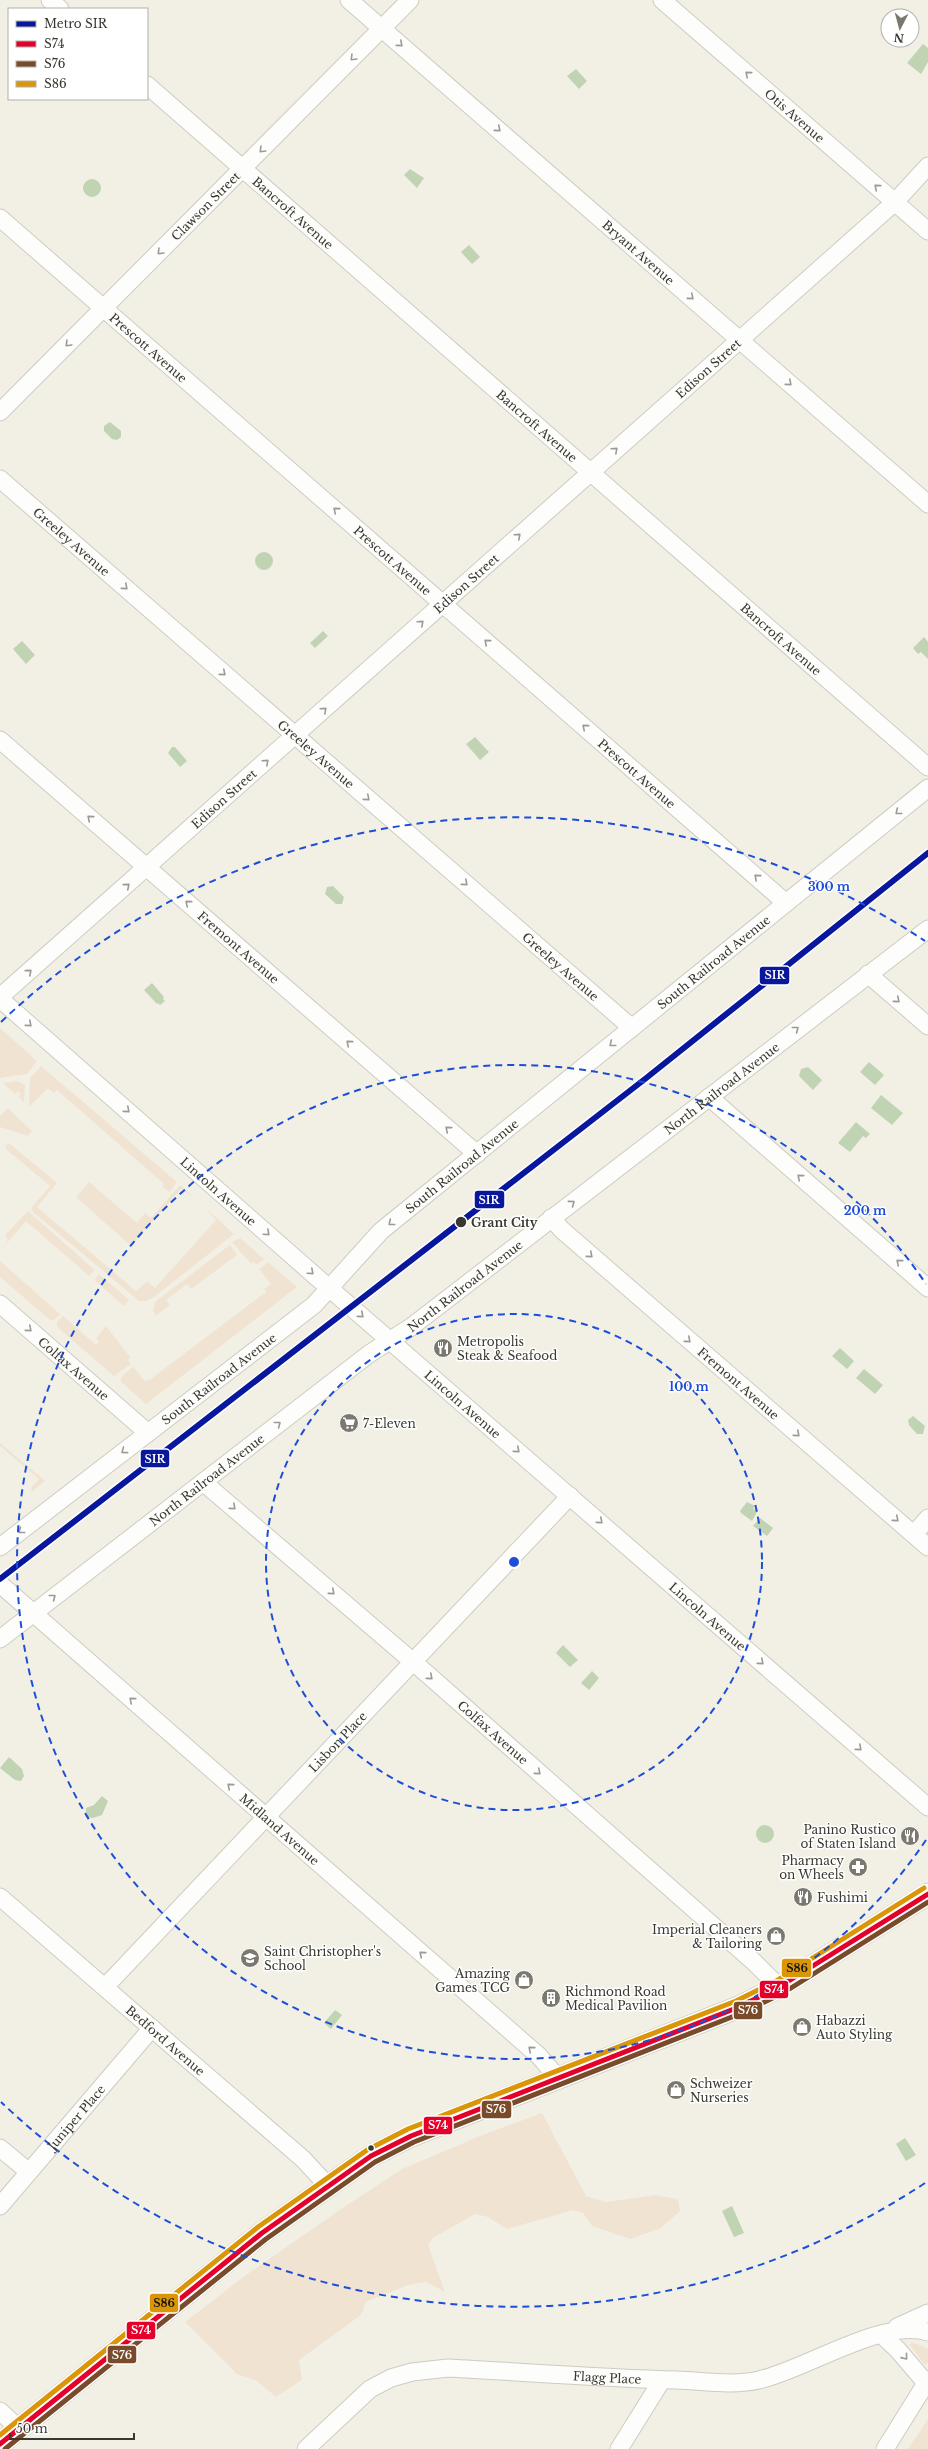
<svg xmlns="http://www.w3.org/2000/svg" width="928" height="2449" viewBox="0 0 928 2449" font-family="'Libre Baskerville',serif">
<style>
.green{fill:#f1e3d2}
.water{fill:#c0d3b3}
.lines{fill:none;stroke-linecap:round;stroke-linejoin:round}
.minor-casing{stroke:#cdccc3;stroke-width:19}
.major-casing{stroke:#cdccc3;stroke-width:23}
.minor{stroke:#fdfdfb;stroke-width:17}
.major{stroke:#fdfdfb;stroke-width:21}
.bus-1-casing{stroke:#fff;stroke-width:8}
.bus-2-casing{stroke:#fff;stroke-width:8}
.bus-3-casing{stroke:#fff;stroke-width:8}
.bus-1{stroke:#e4002b;stroke-width:5}
.bus-2{stroke:#7a4b2a;stroke-width:5}
.bus-3{stroke:#da9607;stroke-width:5}
.metro-1-casing{stroke:#fff;stroke-width:9}
.metro-1{stroke:#08179c;stroke-width:6}
.oneway{stroke:#9b9a96}
.ring{fill:none;stroke:#1d4ed8;stroke-width:2;stroke-dasharray:7 5}
.stop-dot{fill:#393830;stroke:#fff;stroke-width:1.5}
.labels{text-anchor:middle;dominant-baseline:central;stroke-width:3;stroke-linejoin:round;paint-order:stroke}
.street-label{font-size:12px;fill:#393830;stroke:#fff}
.stop-label{font-size:12px;font-weight:bold;fill:#393830;stroke:#fff;text-anchor:start}
.poi-label{font-size:12px;fill:#393830;stroke:#fff;text-anchor:start}
.centre{fill:#1d4ed8;stroke:#fff;stroke-width:2}
.ring-label{font-size:12px;text-anchor:middle;font-weight:bold;fill:#1d4ed8;stroke:#fff;stroke-width:3;stroke-linejoin:round;paint-order:stroke}
.line-badge{stroke:#fff;stroke-width:1.5}
.badge-label{font-size:11px;text-anchor:middle;font-weight:bold;fill:#fff}
.pale-badge-label{font-size:11px;text-anchor:middle;font-weight:bold;fill:#111}
</style>
<rect width="100%" height="100%" fill="#f2f0e5"/>
<path class="green" d="M0,1028L37,1061L27,1074L0,1078Z
M41,1066L177,1182L169,1192L162,1186L164,1184L57,1090L54,1093L48,1088L29,1107L30,1078Z
M18,1081L25,1085L24,1102L18,1096L21,1094L18,1091L15,1094L3,1083Z
M8,1108L32,1131L28,1136L0,1127V1116Z
M10,1144L57,1183L37,1207L136,1291L147,1281L155,1288L216,1220L205,1207L234,1234L154,1297L146,1301H139L33,1212L31,1208L50,1186L7,1150L5,1145Z
M89,1182L137,1223L145,1213L151,1218L180,1185L195,1198L181,1189L131,1246L76,1197Z
M28,1211L95,1270L89,1276L26,1221L0,1251L8,1240L5,1235Z
M240,1238L264,1259L256,1265L254,1262L251,1264L232,1242Z
M230,1245L237,1255L191,1289L187,1284L166,1300L170,1305L155,1316L153,1309L156,1301Z
M0,1261L60,1314L54,1320H50L0,1277Z
M268,1262L297,1287L146,1404L120,1381L124,1374L133,1367L145,1381L152,1378L266,1292L264,1289L271,1284L259,1269Z
M99,1274L129,1300L124,1306L94,1280Z
M63,1316L96,1345L99,1341L96,1338L106,1326L130,1357L128,1360L131,1364L114,1376L57,1327V1322Z
M0,1443L45,1481L31,1492L32,1487L39,1479L0,1446Z
M542,2113L586,2196L606,2202L656,2195L678,2199L680,2211L661,2228L630,2239L592,2226L583,2213L573,2210L507,2229L488,2217L475,2214L433,2238L428,2245L445,2292L426,2282L408,2285L366,2302L361,2315L299,2360L302,2380L276,2397L257,2381L237,2374L185,2322L246,2275L344,2207L402,2169L480,2136Z
M912,2342L928,2349V2363L924,2364L910,2345Z
M928,2419V2449H908Z"/>
<path class="water" d="M923,44L928,48V62L921,74L907,63Z
M576,69L587,81L579,89L567,76Z
M410,169L424,178L417,188L404,175Z
M83 188a9 9 0 1 1 18 0a9 9 0 1 1-18 0Z
M469,245L480,257L472,264L461,252Z
M110,422L121,431V437L117,440L112,439L104,431V426Z
M255 561a9 9 0 1 1 18 0a9 9 0 1 1-18 0Z
M323,631L328,636L315,648L310,643Z
M924,637L928,642V659L921,652L918,654L913,648Z
M22,641L35,655L26,664L13,649Z
M475,737L489,752L480,760L466,744Z
M172,747H175L187,761L180,767L168,753Z
M333,886L344,897L342,904H336L325,894L327,887Z
M152,983L164,997L163,999L165,1001L160,1005L158,1003L157,1004L144,990Z
M869,1062L884,1075L875,1085L860,1072Z
M808,1067L822,1080L813,1090L799,1076L801,1069Z
M881,1095L903,1113L892,1125L871,1108Z
M856,1122L870,1134L866,1138L863,1136L850,1152L838,1143Z
M840,1348L854,1361L847,1369L832,1356Z
M864,1369L883,1385L875,1394L856,1378Z
M913,1416L925,1426L923,1434H917L909,1425L908,1420Z
M747,1502L755,1506L753,1508L757,1512L752,1521L741,1513L740,1511Z
M760,1518L773,1528L767,1536L753,1526Z
M563,1645L578,1660L570,1667L556,1653Z
M592,1671L599,1678L589,1690L581,1683Z
M9,1757L22,1769L24,1776L21,1781L15,1780L0,1768Z
M102,1796L108,1801L102,1815L93,1818L88,1817L86,1813V1808L94,1805Z
M756 1834a9 9 0 1 1 18 0a9 9 0 1 1-18 0Z
M335,2010L342,2015L331,2029L324,2023Z
M905,2138L916,2155L906,2161L896,2144Z
M732,2206L744,2233L734,2237L722,2211Z"/>
<g class="lines">
<g class="minor-casing">
<g id="minor">
<path d="M50,0L60,9"/>
<path id="s1" d="M349,0L928,504"/>
<path id="s2" d="M662,0L928,231"/>
<path id="s3" d="M147,85L928,767"/>
<path id="s4" d="M0,218L786,903"/>
<path id="s5" d="M0,412L410,0"/>
<path id="s6" d="M0,479L632,1028"/>
<path id="s7" d="M0,740L477,1154"/>
<path d="M868,974L928,1026"/>
<path id="s8" d="M0,997L895,202L928,166"/>
<path id="s9" d="M0,999L313,1274L928,1807"/>
<path d="M709,1097L928,1288"/>
<path id="s10" d="M551,1218L562,1230L928,1547"/>
<path id="s11" d="M0,1304L148,1433"/>
<path id="s12" d="M203,1482L426,1673L753,1961L779,1987"/>
<path d="M914,1534L928,1518"/>
<path id="s13" d="M0,1547L314,1305L381,1231L928,788"/>
<path id="s14" d="M0,1584L539,2056L557,2077"/>
<path id="s15" d="M0,1639L369,1354L411,1327L928,929"/>
<path id="s16" d="M0,1897L303,2159L328,2186"/>
<path id="s17" d="M105,1987L570,1496"/>
<path d="M0,2148L29,2172"/>
<path id="s18" d="M0,2206L152,2028"/>
<path d="M897,2327L928,2313"/>
<path d="M881,2334L898,2350L926,2383"/>
<path d="M0,2411L18,2428"/>
<path id="s19" d="M306,2449L370,2389L391,2378L412,2372L448,2368C524,2372 601,2378 677,2380C703,2381 733,2386 759,2380C807,2369 882,2318 928,2332"/>
<path d="M619,2449L662,2380"/>
<path d="M885,2449L928,2380"/>
</g>
</g>
<g class="major-casing">
<path id="major" d="M0,2444L262,2233L371,2156L411,2136L739,2007L779,1987L928,1894"/>
</g>
<use href="#minor" class="minor"/>
<use href="#major" class="major"/>
<g class="bus-1-casing">
<path id="bus-1" d="M0,2444L262,2233L371,2156L411,2136L739,2007L779,1987L928,1894"/>
</g>
<g class="bus-2-casing">
<path id="bus-2" d="M5,2449L266,2239L375,2162L414,2142L742,2013L783,1993L928,1902"/>
</g>
<g class="bus-3-casing">
<path id="bus-3" d="M0,2435L258,2227L367,2150L408,2129L736,2001L776,1981L924,1888"/>
</g>
<use href="#bus-1" class="bus-1"/>
<use href="#bus-2" class="bus-2"/>
<use href="#bus-3" class="bus-3"/>
<g class="metro-1-casing">
<path id="metro-1" d="M0,1579L645,1079L928,853"/>
</g>
<use href="#metro-1" class="metro-1"/>
</g>
<defs><path id="oneway-chevron" d="M-2-3.5L2.5 0L-2 3.5" fill="none" stroke-width="1.6" stroke-linecap="round" stroke-linejoin="round"/></defs>
<g class="oneway">
<use href="#oneway-chevron" transform="translate(400 44) rotate(41)"/>
<use href="#oneway-chevron" transform="translate(353 58) rotate(135)"/>
<use href="#oneway-chevron" transform="translate(748 74) rotate(-139)"/>
<use href="#oneway-chevron" transform="translate(498 129) rotate(41)"/>
<use href="#oneway-chevron" transform="translate(262 150) rotate(135)"/>
<use href="#oneway-chevron" transform="translate(877 187) rotate(-139)"/>
<use href="#oneway-chevron" transform="translate(160 252) rotate(135)"/>
<use href="#oneway-chevron" transform="translate(691 297) rotate(41)"/>
<use href="#oneway-chevron" transform="translate(68 344) rotate(135)"/>
<use href="#oneway-chevron" transform="translate(789 383) rotate(41)"/>
<use href="#oneway-chevron" transform="translate(615 450) rotate(-42)"/>
<use href="#oneway-chevron" transform="translate(336 510) rotate(-139)"/>
<use href="#oneway-chevron" transform="translate(518 536) rotate(-42)"/>
<use href="#oneway-chevron" transform="translate(125 587) rotate(41)"/>
<use href="#oneway-chevron" transform="translate(421 623) rotate(-42)"/>
<use href="#oneway-chevron" transform="translate(487 642) rotate(-139)"/>
<use href="#oneway-chevron" transform="translate(223 673) rotate(41)"/>
<use href="#oneway-chevron" transform="translate(324 710) rotate(-42)"/>
<use href="#oneway-chevron" transform="translate(585 727) rotate(-139)"/>
<use href="#oneway-chevron" transform="translate(266 762) rotate(-42)"/>
<use href="#oneway-chevron" transform="translate(367 798) rotate(41)"/>
<use href="#oneway-chevron" transform="translate(898 812) rotate(141)"/>
<use href="#oneway-chevron" transform="translate(90 818) rotate(-139)"/>
<use href="#oneway-chevron" transform="translate(757 877) rotate(-139)"/>
<use href="#oneway-chevron" transform="translate(465 883) rotate(41)"/>
<use href="#oneway-chevron" transform="translate(127 886) rotate(-41)"/>
<use href="#oneway-chevron" transform="translate(188 903) rotate(-139)"/>
<use href="#oneway-chevron" transform="translate(29 972) rotate(-41)"/>
<use href="#oneway-chevron" transform="translate(897 1000) rotate(41)"/>
<use href="#oneway-chevron" transform="translate(29 1024) rotate(41)"/>
<use href="#oneway-chevron" transform="translate(796 1029) rotate(-38)"/>
<use href="#oneway-chevron" transform="translate(349 1043) rotate(-139)"/>
<use href="#oneway-chevron" transform="translate(612 1044) rotate(141)"/>
<use href="#oneway-chevron" transform="translate(127 1110) rotate(41)"/>
<use href="#oneway-chevron" transform="translate(448 1129) rotate(-140)"/>
<use href="#oneway-chevron" transform="translate(800 1177) rotate(-139)"/>
<use href="#oneway-chevron" transform="translate(572 1203) rotate(-37)"/>
<use href="#oneway-chevron" transform="translate(391 1223) rotate(141)"/>
<use href="#oneway-chevron" transform="translate(267 1233) rotate(42)"/>
<use href="#oneway-chevron" transform="translate(590 1255) rotate(41)"/>
<use href="#oneway-chevron" transform="translate(899 1262) rotate(-139)"/>
<use href="#oneway-chevron" transform="translate(311 1272) rotate(42)"/>
<use href="#oneway-chevron" transform="translate(361 1315) rotate(40)"/>
<use href="#oneway-chevron" transform="translate(29 1329) rotate(41)"/>
<use href="#oneway-chevron" transform="translate(688 1340) rotate(41)"/>
<use href="#oneway-chevron" transform="translate(278 1424) rotate(-38)"/>
<use href="#oneway-chevron" transform="translate(797 1434) rotate(41)"/>
<use href="#oneway-chevron" transform="translate(517 1450) rotate(41)"/>
<use href="#oneway-chevron" transform="translate(124 1451) rotate(143)"/>
<use href="#oneway-chevron" transform="translate(233 1507) rotate(41)"/>
<use href="#oneway-chevron" transform="translate(896 1519) rotate(41)"/>
<use href="#oneway-chevron" transform="translate(600 1521) rotate(41)"/>
<use href="#oneway-chevron" transform="translate(21 1531) rotate(142)"/>
<use href="#oneway-chevron" transform="translate(332 1592) rotate(41)"/>
<use href="#oneway-chevron" transform="translate(53 1597) rotate(-38)"/>
<use href="#oneway-chevron" transform="translate(761 1662) rotate(41)"/>
<use href="#oneway-chevron" transform="translate(430 1677) rotate(41)"/>
<use href="#oneway-chevron" transform="translate(132 1700) rotate(-139)"/>
<use href="#oneway-chevron" transform="translate(859 1748) rotate(41)"/>
<use href="#oneway-chevron" transform="translate(538 1772) rotate(41)"/>
<use href="#oneway-chevron" transform="translate(230 1786) rotate(-139)"/>
<use href="#oneway-chevron" transform="translate(422 1954) rotate(-139)"/>
<use href="#oneway-chevron" transform="translate(531 2049) rotate(-139)"/>
<use href="#oneway-chevron" transform="translate(905 2357) rotate(51)"/>
</g>
<g class="ring">
<circle cx="514" cy="1562" r="248"/>
<path d="M926 1840A497 497 0 1 1 926 1284"/>
<path d="M925 2183A745 745 0 0 1 1 2102M1 1022A745 745 0 0 1 925 941"/>
</g>
<defs>
<g id="restaurant-disc" transform="scale(1)"><circle r="9.5" fill="#7a786f" stroke="#fff"/><path d="M-5-6h1v4h1v-4h1v4h1v-4h1v5L-1.5 .5V6h-2V.5L-5-1ZM5-6V6H3V1.5H1.5Q1.5-4 5-6Z" fill="#fff"/></g>
<g id="supermarket-disc" transform="scale(1)"><circle r="9.5" fill="#7a786f" stroke="#fff"/><path d="M-6-5.5h2.5l.6 2H6L4.5 2H-2.5L-4.4-4H-6ZM-1.5 3.2a1.3 1.3 0 1 0 .1 0ZM3 3.2a1.3 1.3 0 1 0 .1 0Z" fill="#fff"/></g>
<g id="pharmacy-disc" transform="scale(1)"><circle r="9.5" fill="#7a786f" stroke="#fff"/><path d="M-2-6h4v4h4v4h-4v4h-4v-4h-4v-4h4Z" fill="#fff"/></g>
<g id="shop-disc" transform="scale(1)"><circle r="9.5" fill="#7a786f" stroke="#fff"/><path d="M-5-2.5h2.3a2.7 3.5 0 0 1 5.4 0H5L5.5 6h-11ZM-1.5-2.5h3a1.5 2.3 0 0 0-3 0Z" fill="#fff"/></g>
<g id="school-disc" transform="scale(1)"><circle r="9.5" fill="#7a786f" stroke="#fff"/><path d="M0-5L7-2L0 1L-7-2ZM-4 1L0 2.5L4 1V4Q0 6-4 4Z" fill="#fff"/></g>
<g id="building-disc" transform="scale(1)"><circle r="9.5" fill="#7a786f" stroke="#fff"/><path d="M-4-6H4V6H1V3H-1V6H-4ZM-2.5-4.3h1.7v1.8h-1.7ZM.8-4.3h1.7v1.8H.8ZM-2.5-1h1.7V.8h-1.7ZM.8-1h1.7V.8H.8Z" fill="#fff"/></g>
</defs>
<g fill-rule="evenodd">
<use href="#restaurant-disc" x="443" y="1348"/>
<use href="#supermarket-disc" x="349" y="1423"/>
<use href="#restaurant-disc" x="910" y="1836"/>
<use href="#pharmacy-disc" x="858" y="1867"/>
<use href="#restaurant-disc" x="803" y="1897"/>
<use href="#shop-disc" x="776" y="1936"/>
<use href="#school-disc" x="250" y="1958"/>
<use href="#shop-disc" x="524" y="1980"/>
<use href="#building-disc" x="551" y="1998"/>
<use href="#shop-disc" x="802" y="2027"/>
<use href="#shop-disc" x="676" y="2090"/>
</g>
<g class="stop-dot">
<circle cx="461" cy="1222" r="6"/>
<circle cx="371" cy="2148" r="3.5"/>
</g>
<g class="labels">
<g class="street-label">
<text stroke="none"><textPath href="#s2" startOffset="176">Otis Avenue</textPath></text>
<text stroke="none"><textPath href="#s5" startOffset="291">Clawson Street</textPath></text>
<text stroke="none"><textPath href="#s3" startOffset="194">Bancroft Avenue</textPath></text>
<text stroke="none"><textPath href="#s1" startOffset="384">Bryant Avenue</textPath></text>
<text stroke="none"><textPath href="#s4" startOffset="197">Prescott Avenue</textPath></text>
<text stroke="none"><textPath href="#s8" startOffset="947">Edison Street</textPath></text>
<text stroke="none"><textPath href="#s3" startOffset="518">Bancroft Avenue</textPath></text>
<text stroke="none"><textPath href="#s6" startOffset="95">Greeley Avenue</textPath></text>
<text stroke="none"><textPath href="#s4" startOffset="521">Prescott Avenue</textPath></text>
<text stroke="none"><textPath href="#s8" startOffset="623">Edison Street</textPath></text>
<text stroke="none"><textPath href="#s3" startOffset="842">Bancroft Avenue</textPath></text>
<text stroke="none"><textPath href="#s6" startOffset="419">Greeley Avenue</textPath></text>
<text stroke="none"><textPath href="#s4" startOffset="845">Prescott Avenue</textPath></text>
<text stroke="none"><textPath href="#s8" startOffset="299">Edison Street</textPath></text>
<text stroke="none"><textPath href="#s7" startOffset="316">Fremont Avenue</textPath></text>
<text stroke="none"><textPath href="#s13" startOffset="924">South Railroad Avenue</textPath></text>
<text stroke="none"><textPath href="#s6" startOffset="743">Greeley Avenue</textPath></text>
<text stroke="none"><textPath href="#s15" startOffset="908">North Railroad Avenue</textPath></text>
<text stroke="none"><textPath href="#s13" startOffset="600">South Railroad Avenue</textPath></text>
<text stroke="none"><textPath href="#s9" startOffset="291">Lincoln Avenue</textPath></text>
<text stroke="none"><textPath href="#s15" startOffset="584">North Railroad Avenue</textPath></text>
<text stroke="none"><textPath href="#s11" startOffset="98">Colfax Avenue</textPath></text>
<text stroke="none"><textPath href="#s13" startOffset="276">South Railroad Avenue</textPath></text>
<text stroke="none"><textPath href="#s10" startOffset="250">Fremont Avenue</textPath></text>
<text stroke="none"><textPath href="#s9" startOffset="615">Lincoln Avenue</textPath></text>
<text stroke="none"><textPath href="#s15" startOffset="261">North Railroad Avenue</textPath></text>
<text stroke="none"><textPath href="#s9" startOffset="939">Lincoln Avenue</textPath></text>
<text stroke="none"><textPath href="#s12" startOffset="383">Colfax Avenue</textPath></text>
<text stroke="none"><textPath href="#s17" startOffset="338">Lisbon Place</textPath></text>
<text stroke="none"><textPath href="#s14" startOffset="372">Midland Avenue</textPath></text>
<text stroke="none"><textPath href="#s16" startOffset="219">Bedford Avenue</textPath></text>
<text stroke="none"><textPath href="#s18" startOffset="117">Juniper Place</textPath></text>
<text stroke="none"><textPath href="#s19" startOffset="329">Flagg Place</textPath></text>
</g>
<g class="stop-label">
<text x="471" y="1222">Grant City</text>
</g>
<g class="poi-label">
<text x="457" y="1341">Metropolis<tspan x="457" dy="14">Steak &amp; Seafood</tspan></text>
<text x="363" y="1423">7-Eleven</text>
<text x="896" y="1829" text-anchor="end">Panino Rustico<tspan x="896" dy="14">of Staten Island</tspan></text>
<text x="844" y="1860" text-anchor="end">Pharmacy<tspan x="844" dy="14">on Wheels</tspan></text>
<text x="817" y="1897">Fushimi</text>
<text x="762" y="1929" text-anchor="end">Imperial Cleaners<tspan x="762" dy="14">&amp; Tailoring</tspan></text>
<text x="264" y="1951">Saint Christopher's<tspan x="264" dy="14">School</tspan></text>
<text x="510" y="1973" text-anchor="end">Amazing<tspan x="510" dy="14">Games TCG</tspan></text>
<text x="565" y="1991">Richmond Road<tspan x="565" dy="14">Medical Pavilion</tspan></text>
<text x="816" y="2020">Habazzi<tspan x="816" dy="14">Auto Styling</tspan></text>
<text x="690" y="2083">Schweizer<tspan x="690" dy="14">Nurseries</tspan></text>
</g>
</g>
<circle cx="514" cy="1562" r="6" class="centre"/>
<g class="ring-label">
<text x="829" y="891">300 m</text>
<text x="865" y="1215">200 m</text>
<text x="689" y="1391">100 m</text>
</g>
<g class="line-badge">
<rect x="759" y="966" width="31" height="19" rx="4" fill="#08179c"/>
<rect x="474" y="1190" width="31" height="19" rx="4" fill="#08179c"/>
<rect x="140" y="1449" width="30" height="19" rx="4" fill="#08179c"/>
<rect x="781" y="1958" width="31" height="20" rx="4" fill="#da9607"/>
<rect x="759" y="1980" width="30" height="19" rx="4" fill="#e4002b"/>
<rect x="733" y="2001" width="30" height="19" rx="4" fill="#7a4b2a"/>
<rect x="481" y="2100" width="31" height="19" rx="4" fill="#7a4b2a"/>
<rect x="423" y="2116" width="30" height="19" rx="4" fill="#e4002b"/>
<rect x="149" y="2293" width="30" height="20" rx="4" fill="#da9607"/>
<rect x="126" y="2321" width="30" height="19" rx="4" fill="#e4002b"/>
<rect x="107" y="2345" width="30" height="19" rx="4" fill="#7a4b2a"/>
</g>
<g class="badge-label">
<text x="775" y="979">SIR</text>
<text x="489" y="1204">SIR</text>
<text x="155" y="1463">SIR</text>
<text x="774" y="1993">S74</text>
<text x="748" y="2014">S76</text>
<text x="496" y="2113">S76</text>
<text x="438" y="2129">S74</text>
<text x="141" y="2334">S74</text>
<text x="122" y="2359">S76</text>
</g>
<g class="pale-badge-label">
<text x="797" y="1972">S86</text>
<text x="164" y="2307">S86</text>
</g>
<rect x="8" y="8" width="140" height="92" fill="#ffffff" stroke="#b0afac"/>
<rect x="16" y="21" width="20" height="6" fill="#08179c" stroke="#b0afac"/>
<text x="44" y="28" font-size="12" fill="#393830">Metro SIR</text>
<rect x="16" y="41" width="20" height="6" fill="#e4002b" stroke="#b0afac"/>
<text x="44" y="48" font-size="12" fill="#393830">S74</text>
<rect x="16" y="61" width="20" height="6" fill="#7a4b2a" stroke="#b0afac"/>
<text x="44" y="68" font-size="12" fill="#393830">S76</text>
<rect x="16" y="81" width="20" height="6" fill="#da9607" stroke="#b0afac"/>
<text x="44" y="88" font-size="12" fill="#393830">S86</text>
<g transform="translate(900 28) rotate(186)"><circle r="19" fill="#ffffff" stroke="#b0afac"/>
<path d="M0-3L7 15L0 10L-7 15Z" fill="#7a786f"/>
<text y="-6" font-size="11" font-weight="bold" text-anchor="middle" fill="#393830">N</text>
</g>
<path d="M10 2433v6h124v-6" fill="none" stroke="#393830" stroke-width="2"/>
<text x="16" y="2433" font-size="12" fill="#393830" stroke="#ffffff" stroke-width="3" paint-order="stroke">50 m</text>
</svg>
